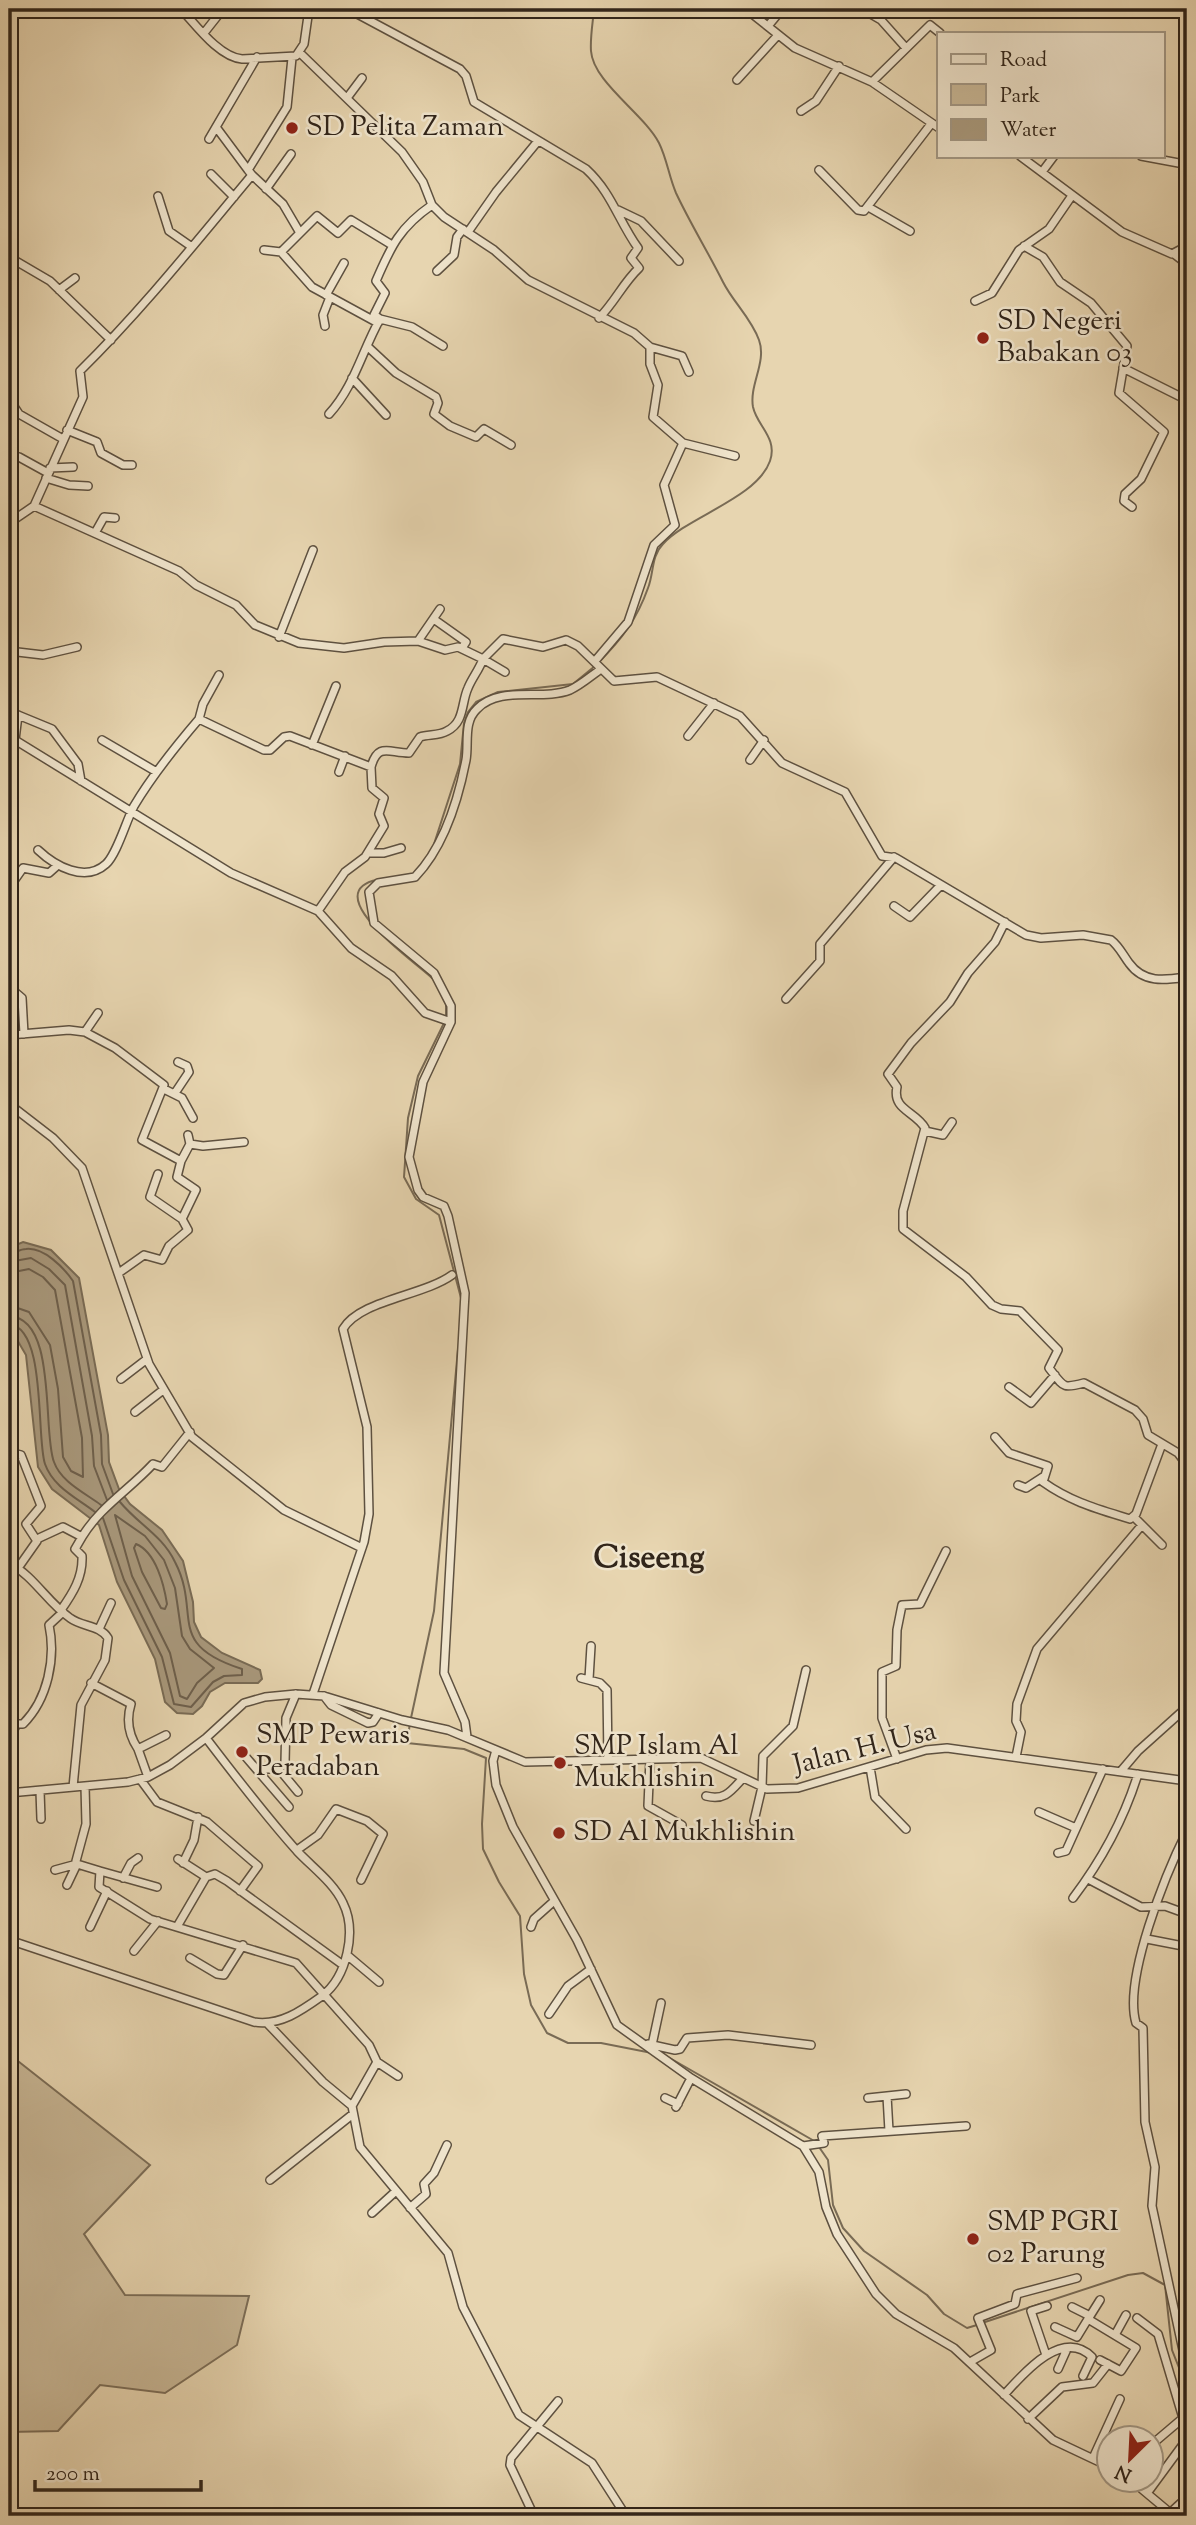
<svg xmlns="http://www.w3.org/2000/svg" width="1196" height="2525" viewBox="0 0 1196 2525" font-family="'Sorts Mill Goudy',serif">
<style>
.green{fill:#c8b796;stroke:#7c6e58;stroke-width:2}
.water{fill:#a9997d;stroke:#796b55;stroke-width:2}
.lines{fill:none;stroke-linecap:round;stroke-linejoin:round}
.shore{stroke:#6d5f4c;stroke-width:2}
.stream{stroke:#796b55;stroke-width:2}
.minor-casing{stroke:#5e5140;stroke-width:10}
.minor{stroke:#efe4cc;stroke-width:7}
.poi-dot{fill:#8f2418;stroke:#efe4cc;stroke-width:2.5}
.labels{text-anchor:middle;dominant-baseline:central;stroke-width:5;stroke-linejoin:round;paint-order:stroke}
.poi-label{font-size:28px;fill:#31251a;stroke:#efe4cc;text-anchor:start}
.street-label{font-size:28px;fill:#31251a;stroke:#efe4cc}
.quarter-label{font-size:32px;font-weight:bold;fill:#31251a;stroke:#efe4cc}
</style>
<rect width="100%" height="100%" fill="#e7d5b0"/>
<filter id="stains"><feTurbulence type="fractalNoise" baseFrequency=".00286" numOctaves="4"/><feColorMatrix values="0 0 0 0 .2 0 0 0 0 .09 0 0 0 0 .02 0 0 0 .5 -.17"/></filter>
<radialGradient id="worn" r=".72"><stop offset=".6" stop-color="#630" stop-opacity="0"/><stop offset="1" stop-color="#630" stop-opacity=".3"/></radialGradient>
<path class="green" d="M9,2054L150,2165L84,2234L125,2295L249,2296L237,2345L165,2393L100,2385L58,2431L9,2432Z"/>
<path class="water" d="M23,1242L51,1250L79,1278L108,1435L109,1462L119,1489L130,1504L162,1530L183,1561L193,1602L194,1622L201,1637L222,1653L260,1670L262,1679L258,1683H225L210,1692L202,1706L193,1714L177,1713L165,1702L155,1659L117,1582L99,1525L52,1489L38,1467L26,1355L9,1326V1248Z"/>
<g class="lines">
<path class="shore" d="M9,1254C15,1253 20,1249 26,1249C44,1247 64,1268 73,1281L101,1435L102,1464L113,1494
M9,1262L31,1258L49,1269L65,1285L92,1436L94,1466L107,1500
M9,1273L29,1269L43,1277L55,1290L82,1438L83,1477L71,1471L63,1457L58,1389L50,1345L29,1312L9,1305
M9,1316C58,1318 42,1432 54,1462C61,1482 85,1493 101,1505
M9,1324C47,1328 36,1438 45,1464C53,1487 77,1498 95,1512
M115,1515L145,1536L164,1560L175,1588L182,1636L190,1649L214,1668L197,1683L187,1699L180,1696L170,1653L132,1576Z
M103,1518L124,1580L162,1657L174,1704L191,1707L213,1682L224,1676L242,1675V1669C164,1644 202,1614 175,1562C162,1535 138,1524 120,1502
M136,1544C156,1552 164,1585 167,1604L165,1609L161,1608L142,1572L134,1548Z"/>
<path class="stream" d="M594,9C593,22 590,37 591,51C593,82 644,114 659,143C667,159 669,177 676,193C690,223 708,252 723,282C733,302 751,318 759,340C767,362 749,385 753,407C757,426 778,438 770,461C757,498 687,517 663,544C651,556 654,573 648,588C637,619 622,639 599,662
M434,844L460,764L464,723L468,712L476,702L498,692L573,684L595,666
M389,878C305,885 414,961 432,978
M446,1004V1016
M445,1021L418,1076L408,1118L404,1177L416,1199L439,1215L461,1298
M411,1718L434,1611L458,1349
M410,1723L407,1743L464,1749L486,1758L482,1824L483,1849L499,1882L520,1916L524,1974L531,2005L547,2033L568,2043H601L652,2053
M661,2053L816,2142
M819,2147L828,2160L833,2205L843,2228L864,2251L927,2295L944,2314L967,2328L977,2325
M982,2323L1128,2275L1143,2273L1165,2285L1172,2350L1187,2388"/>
<g class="minor-casing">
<path id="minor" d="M181,9C196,25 219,57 242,59L296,56L304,44L309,9
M348,9L460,69L466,76L474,102L586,169C612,193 618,220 638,248L631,258L639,268C623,283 615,302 599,318
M746,9L795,48L872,82L939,128
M862,9L881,20L906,48
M768,26L782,9
M204,33L223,9
M299,52L402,152L423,182L432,205L444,217L494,250L528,280L634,333L650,347V364L658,385L653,417L683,443L664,485L675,525L654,545L628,622L595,661
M737,80L778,35
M872,82L930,25L940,33
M347,98L362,78
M801,111L816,101L839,66
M209,139L216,127
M1020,156L1122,232L1172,254L1187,246
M1141,156L1184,164
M248,170L216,127L257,57
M819,170L858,210L864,211L931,124
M1042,172L1054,156
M211,174L234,197
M252,175L283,204L300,233L281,252L264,250
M266,189L291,154
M158,196L169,231L192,247
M870,208L910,231
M618,210L641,221L679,261
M468,232L496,192L538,141
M300,233L317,216L338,233L351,220L392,245
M1024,246L1043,257L1060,282L1091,303L1127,346L1119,393L1164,432L1141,479L1125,494L1124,501L1132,507
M281,252L312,287L378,323
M1174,254L1187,264
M9,257L50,281L111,340
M437,271L454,255L457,237L463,229
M59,290L75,278
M326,295L344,263
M975,301L992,293L1019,250L1049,229L1071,197
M380,319L412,327L443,346
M325,326L323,315L330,297
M367,346L396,373L436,397L438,403L434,414L450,426L476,437L484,429L511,445
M650,347L682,356L689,372
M1123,368L1187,400
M352,378L386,415
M9,399L19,414L63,439
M329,414C354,387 362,351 380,319L374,315L385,293L376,281C391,246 400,227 432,205
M67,430L97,442L101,453L123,465H132
M683,443L735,456
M19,457L48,473
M50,468L73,467
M46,478L69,485L88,486
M34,506L179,571L196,585L236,605L255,625L299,643L344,648L384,642L418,641L445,650L458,647L483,659L503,639L543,647L566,640L578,646L614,681L657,677L740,716L782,763L845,792L882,856L896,858L1026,935L1041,938L1083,935L1111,940C1119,946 1123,955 1129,963C1144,984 1166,980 1187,977
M9,523L34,506L83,397L80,371C142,310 196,242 252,175L248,170L287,107L292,58
M95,533L104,517L115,518
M435,620L466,642L462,648
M279,637L313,550
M418,641L440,609
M9,651L43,655L77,647
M9,714L18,715L15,740L231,873L318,911L351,948L392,976L425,1013L451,1022
M18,715L52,729L78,764L81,781
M199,719L203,704L219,675
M688,736L714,703
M102,740L155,771
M312,745L336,686
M750,760L764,740
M339,772L345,756
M38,850C55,866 85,883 106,864C117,854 126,821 134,806C153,774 175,747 199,719L264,750H270L284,737L290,736L371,767C378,742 389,753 409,753L420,737C428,734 439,736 447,731C465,722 461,703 468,688C472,678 479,670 483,659L505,672
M368,853H384L401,848
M9,888L23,868L49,873L58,865
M894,906L910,917L940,886
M318,911L345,872L365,857L384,826L379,814L384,798L372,788L371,767
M1005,922L995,942L968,973L950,1002L911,1043L888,1074L897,1087C892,1110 915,1111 925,1128L903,1211V1229L966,1277L992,1305L1001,1309L1020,1311L1058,1350L1049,1368C1064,1387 1062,1389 1084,1383L1135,1410L1143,1419L1148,1435L1178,1453L1187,1465
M9,987L22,998L24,1034
M786,999L820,961V944L894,857
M85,1032L98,1013
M9,1035L69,1030L85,1032L115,1048L164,1085L142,1140L181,1161L190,1144L188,1135
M164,1089L182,1098L193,1118
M175,1093L189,1072L187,1066L178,1062
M9,1104L53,1138L82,1168L149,1364L192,1437L284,1510L362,1548
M925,1131L943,1135L952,1122
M190,1144L203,1146L244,1142
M181,1161L177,1177L196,1190L182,1219
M120,1272L144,1255L162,1260L169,1246L188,1230L182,1219L150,1197L158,1174
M121,1379L147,1359
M1009,1387L1031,1403L1055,1375
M135,1412L163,1390
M995,1437L1009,1453L1048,1466L1043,1482C1071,1502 1098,1509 1130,1519L1136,1514L1162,1444
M9,1452L21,1455L41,1506L26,1524L37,1541L18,1568
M1018,1485L1026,1488L1043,1477
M1134,1517L1162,1545
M37,1539L63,1527L82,1537C100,1507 129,1490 153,1464L162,1467L190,1432
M9,1563C34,1576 47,1602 70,1618C82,1627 100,1625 108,1638L105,1660L81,1705L73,1787
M61,1610C73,1593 83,1577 82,1556L75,1549L82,1537
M99,1629L111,1603
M581,1678L600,1683L607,1690L608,1760
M589,1679L591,1646
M91,1683L131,1704C126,1720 128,1734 138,1749
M313,1694L364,1542L369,1514L367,1427L343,1329C360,1300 423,1296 452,1275
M324,1696L331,1705L368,1723L373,1722L379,1713
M9,1718L17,1724H23C48,1699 56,1658 49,1625L63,1612
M10,1736L17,1724
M467,1737L465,1722L444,1673L465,1293L448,1216L444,1206L423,1197L418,1190L409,1157L423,1082L451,1022V1006L434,973L374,923L369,892L378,883L415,877C444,847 458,801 466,760C469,744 463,722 477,709C500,685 542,701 570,690C581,685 591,676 601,669
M496,1750L493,1761L496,1785L513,1827L577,1940L617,2025L691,2078L803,2146L819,2172L826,2207L837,2234L876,2294L896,2314L954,2348L1053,2440L1108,2466
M245,1756L289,1807
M1016,1757L1021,1732L1016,1721L1017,1704L1037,1649L1142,1525
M650,1759L648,1806L682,1825
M897,1759L882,1718V1672L896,1666L897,1630L902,1605L920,1604L946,1551
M870,1767L875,1797L906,1829
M258,1769H279L285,1763L286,1718L296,1694
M279,1769L298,1792
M1121,1771L1138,1751L1187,1707
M148,1777L138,1749L166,1735
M140,1779L157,1802L207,1822L258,1866L240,1891
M85,1786L86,1824L76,1861L77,1864L100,1871L99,1887L150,1919L296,1963L369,2045L377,2062L352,2106L360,2147L448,2253L463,2307L519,2415L592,2463L626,2516
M40,1791L41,1819
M9,1793L128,1782L148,1777L170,1765L206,1738L244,1703L265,1697L296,1694L324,1696L402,1720L448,1730L525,1762L701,1758L767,1789L798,1788L926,1750L947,1748L1187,1781
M706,1796C725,1801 731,1791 743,1778
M1039,1812L1076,1828
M754,1821L762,1787L763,1756L793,1726L806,1670
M1187,1831C1166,1873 1123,1979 1136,2023L1143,2028L1145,2122L1155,2167L1152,2206L1187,2369
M297,1850L318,1835L336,1809L367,1821L383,1834L361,1880
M1058,1853L1066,1851L1103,1769
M178,1859L206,1877L215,1874L227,1881L343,1965
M183,1863L194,1840L198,1817
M55,1870L77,1864
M100,1871L157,1887
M123,1878L131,1863L138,1858
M1088,1879L1141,1907L1165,1906L1187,1914
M67,1885L77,1864
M1073,1898C1101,1861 1124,1819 1138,1774
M178,1925L206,1877
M90,1927L107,1891
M531,1927L534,1919L553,1902
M1147,1939L1183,1946
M9,1940L254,2022C280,2026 301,2011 322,1996C347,1977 357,1931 343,1903C334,1883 312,1867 297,1851C265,1815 235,1776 206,1738
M134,1951L158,1921
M347,1955L379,1982
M190,1958L217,1974L224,1975L243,1945
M549,2014L568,1986L591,1969
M268,2024L323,2082L352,2106
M648,2044L675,2050L680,2049L687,2038L728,2035L811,2045
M652,2045L661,2003
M377,2062L398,2076
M665,2098L678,2104
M868,2098L887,2096
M676,2107L691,2078
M889,2131L887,2096L906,2094
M803,2146L824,2143L822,2136L966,2126
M270,2180L353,2114
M410,2208L426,2194L424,2184L434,2173L447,2145
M372,2213L396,2191
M1072,2307L1090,2316L1088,2319
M1090,2316L1100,2300
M1137,2318L1158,2334L1183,2418L1187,2415
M1055,2327L1077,2337L1088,2319L1136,2348L1121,2371L1100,2360
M1115,2335L1126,2315
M1046,2355L1031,2311L1047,2306
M970,2362L991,2350L978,2318L1015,2304L1017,2294L1077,2278
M1058,2369L1067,2349
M1004,2395C1022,2375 1062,2327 1092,2357L1083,2376
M1028,2419L1062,2387L1093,2383L1108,2364
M1150,2446L1183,2418L1187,2428
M1093,2458L1120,2399
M1131,2480L1174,2516
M1148,2492L1187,2439
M1170,2513L1183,2501L1187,2489
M534,2516L510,2465L511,2458L558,2401"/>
</g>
<use href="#minor" class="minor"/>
</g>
<g class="poi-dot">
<circle cx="292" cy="128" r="7"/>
<circle cx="983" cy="338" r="7"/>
<circle cx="242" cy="1752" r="7"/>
<circle cx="560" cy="1763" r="7"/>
<circle cx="559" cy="1833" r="7"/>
<circle cx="973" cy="2239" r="7"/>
</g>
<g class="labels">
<g class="poi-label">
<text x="306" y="128">SD Pelita Zaman</text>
<text x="997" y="322">SD Negeri<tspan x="997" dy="32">Babakan 03</tspan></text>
<text x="256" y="1736">SMP Pewaris<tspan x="256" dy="32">Peradaban</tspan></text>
<text x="574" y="1747">SMP Islam Al<tspan x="574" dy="32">Mukhlishin</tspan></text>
<text x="573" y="1833">SD Al Mukhlishin</text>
<text x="987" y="2223">SMP PGRI<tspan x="987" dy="32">02 Parung</tspan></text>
</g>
<g class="street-label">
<text transform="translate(865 1749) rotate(-14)">Jalan H. Usa</text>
</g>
<g class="quarter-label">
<text x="649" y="1559">Ciseeng</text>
</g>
</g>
<rect width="1196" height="2525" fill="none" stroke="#e7d5b0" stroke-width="35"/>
<rect x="10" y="10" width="1175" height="2504" fill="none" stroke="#31251a" stroke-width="3.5"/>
<rect x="18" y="18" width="1161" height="2490" fill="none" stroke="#31251a" stroke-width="2"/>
<rect x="937" y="32" width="228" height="126" fill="#efe4cc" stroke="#a39885" stroke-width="2"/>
<rect x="951" y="54" width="35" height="10" fill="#efe4cc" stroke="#a39885" stroke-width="2"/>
<text x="1000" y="66" font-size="21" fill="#31251a">Road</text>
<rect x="951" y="84" width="35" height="21" fill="#c8b796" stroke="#a39885" stroke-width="2"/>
<text x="1000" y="102" font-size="21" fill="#31251a">Park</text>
<rect x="951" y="119" width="35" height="21" fill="#a9997d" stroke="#a39885" stroke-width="2"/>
<text x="1000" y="136" font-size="21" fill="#31251a">Water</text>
<g transform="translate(1130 2459) rotate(204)"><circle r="33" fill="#efe4cc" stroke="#a39885" stroke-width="2"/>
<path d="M0-5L12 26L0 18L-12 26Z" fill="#8f2418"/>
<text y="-10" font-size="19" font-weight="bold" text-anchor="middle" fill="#31251a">N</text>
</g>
<path d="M35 2480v10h166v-10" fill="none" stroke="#31251a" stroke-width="3.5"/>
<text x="46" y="2480" font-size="21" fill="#31251a" stroke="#efe4cc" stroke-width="5" paint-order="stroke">200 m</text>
<rect width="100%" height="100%" filter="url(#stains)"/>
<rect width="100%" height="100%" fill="url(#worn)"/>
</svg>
